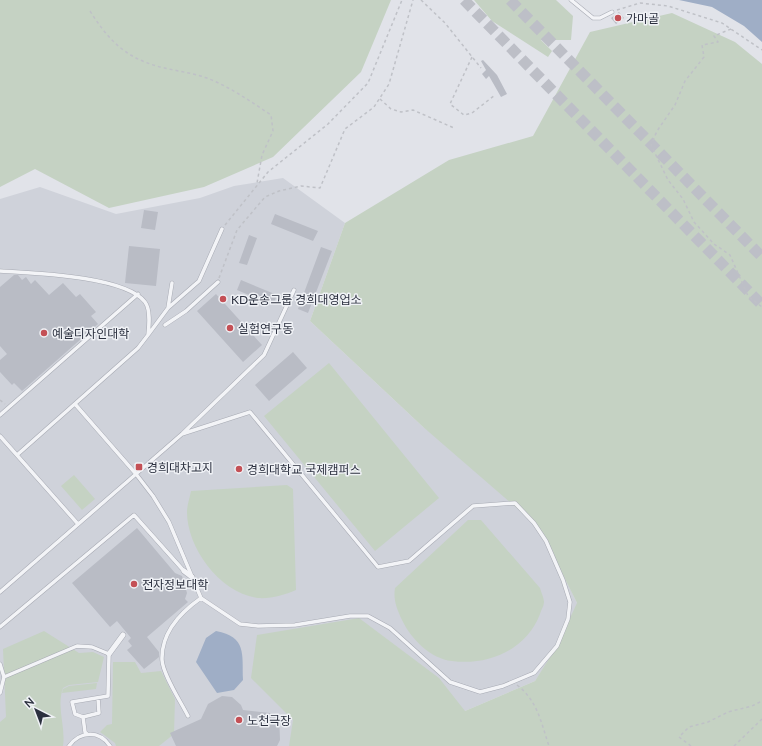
<svg xmlns="http://www.w3.org/2000/svg" width="762" height="746" viewBox="0 0 762 746" font-family="Lato,'Noto Sans KR',sans-serif">
<style>
.built{fill:#cfd2da}
.green{fill:#c5d2c3}
.water{fill:#9faec6}
.building{fill:#b9bcc5}
.lines{fill:none;stroke-linecap:round;stroke-linejoin:round}
.trunk-tunnel{stroke:#bdbfc7;stroke-width:11;stroke-dasharray:11 5.5;stroke-linecap:butt}
.service-casing{stroke:#a7aab3;stroke-width:4.5}
.pedestrian-casing{stroke:#a7aab3;stroke-width:6}
.path{stroke:#bfc1c7;stroke-width:1.5;stroke-dasharray:3 3;stroke-linecap:butt}
.service{stroke:#f3f4f7;stroke-width:3.5}
.pedestrian{stroke:#f3f4f7;stroke-width:5}
.poi-dot{fill:#c45056;stroke:#f0f2f6;stroke-width:1.5}
.labels{text-anchor:middle;dominant-baseline:central;stroke-width:3;stroke-linejoin:round;paint-order:stroke}
.poi-label{font-size:12px;fill:#2b303f;stroke:#f0f2f6;text-anchor:start}
</style>
<rect width="100%" height="100%" fill="#e1e3e9"/>
<path class="built" d="M283,178L345,223L310,321L422,426L533,511L577,603L579,617L535,681L458,714L291,746H0V199L40,187L116,214L200,198L234,186Z"/>
<path class="green" d="M0,0H391L361,72L273,157L204,187L109,208L35,169L0,187Z
M474,0H556L573,16L571,40H541L552,51L548,57L492,21Z
M672,13L735,42L762,64V746H289L293,720L251,678L257,635L359,618L439,678L465,711L535,681L557,646L577,603L546,541L534,523L422,426L310,321L345,223L449,160L533,136L590,32Z
M329,363L439,498L375,551L264,416Z
M74,475L95,499L82,510L61,486Z
M287,485L293,489L296,590C284,595 271,599 258,598C220,593 187,548 187,512C187,505 190,497 191,491Z
M468,520H481L540,588C541,592 544,598 544,602C544,606 541,610 540,614C527,649 489,666 452,661C431,659 411,639 402,620C397,609 393,600 395,588Z
M44,631L79,653L93,652L104,657L98,682L69,685L63,688C56,707 66,727 63,746H0V722L6,717L3,649Z
M113,662H135L141,673L161,671L175,699L174,734L159,746H116L115,743L100,732L107,725L112,724Z
M97,683L96,689L62,693L63,689L69,686Z"/>
<path class="water" d="M679,0H762V42L744,26L712,7Z
M216,631C247,637 242,654 243,680L234,690L217,693L196,662L206,638Z"/>
<path class="building" d="M619,12L624,18L616,24L611,18Z
M483,60L497,75L507,94L501,97L489,76L486,79L482,74L486,70L481,61Z
M144,210L158,212L155,230L141,228Z
M275,214L318,231L313,241L271,224Z
M249,235L257,238L247,265L239,263Z
M129,246L160,249L156,286L125,283Z
M321,247L332,251L308,313L298,309Z
M14,275H18L22,280L26,277L31,284L35,280L49,295L63,283L76,297L80,294L96,312L91,316L98,324L22,391L14,383L12,385L0,372V360L7,354L0,346V287Z
M241,280L277,295L273,305L237,290Z
M216,294L262,345L243,362L197,311Z
M293,352L307,368L269,401L255,385Z
M137,528L175,573L182,576L187,593L185,599L188,602L147,637L159,652V657L144,669L127,650L132,646L128,641L131,638L117,621L110,627L72,583Z
M222,696L232,697L241,705L243,710L279,714L280,740L277,746H176L170,733L201,719L208,704Z"/>
<g class="lines">
<path class="trunk-tunnel" d="M464,0L762,305
M510,0L762,257"/>
<g class="service-casing">
<path id="service" d="M571,0L593,18H600L612,12
M0,271C33,273 125,276 145,302C151,310 149,326 148,335L168,308L199,281L222,229
M168,308L172,283
M165,325L186,311L218,282
M250,412L378,567L409,561L473,506L515,503L534,523L546,541L563,580L570,602L568,619L557,646L534,673L503,686L480,692L450,682L390,628L368,616H350L295,625L258,626L240,624L201,598L169,522L153,496L136,474L182,434Z
M0,415L138,294
M183,433L264,355L294,290
M0,436L78,524
M17,455L138,348L148,335
M0,592L136,474L75,404
M0,627L134,515L184,571
M0,664L4,677L0,693
M4,677L77,646L92,647L109,654L108,696L72,702L75,714L83,717L85,732L87,734
M188,716C181,702 163,675 162,660C161,633 181,612 201,598
M83,717L99,713L98,698
M69,746C80,731 99,730 110,746"/>
</g>
<g class="pedestrian-casing">
<path id="pedestrian" d="M184,571L192,577
M109,654L123,635"/>
</g>
<path class="path" d="M421,0L445,23L481,68
M617,10L640,3L668,6L722,23L762,50
M90,11C104,33 119,52 145,62C164,70 187,71 207,78C230,87 250,101 271,115L273,131L262,155L257,183
M731,29L714,36L718,42L702,45L704,57L685,81L675,105L657,131L651,145L668,180L683,199L694,222L714,244L730,255L748,296L762,307
M472,57L450,104L464,115L472,113L495,95
M380,99L391,109L401,112L413,110L454,128
M225,225L268,172L328,124L368,83L402,0
M219,278L237,230L265,197L279,191L301,186L320,188L345,129L374,107L389,84L413,0
M0,400L5,404
M517,685C538,701 541,723 549,746
M691,746L679,737L689,727L708,722L728,712L752,706L762,701
M734,746L762,719"/>
<use href="#service" class="service"/>
<use href="#pedestrian" class="pedestrian"/>
</g>
<g class="poi-dot">
<circle cx="618" cy="18" r="4"/>
<circle cx="223" cy="299" r="4"/>
<circle cx="230" cy="328" r="4"/>
<circle cx="44" cy="333" r="4"/>
<rect x="135" y="463" width="8" height="8" rx="2"/>
<circle cx="239" cy="469" r="4"/>
<circle cx="134" cy="584" r="4"/>
<circle cx="239" cy="720" r="4"/>
</g>
<g class="labels">
<g class="poi-label">
<text x="626" y="18">가마골</text>
<text x="231" y="299">KD운송그룹 경희대영업소</text>
<text x="238" y="328">실험연구동</text>
<text x="52" y="333">예술디자인대학</text>
<text x="147" y="467">경희대차고지</text>
<text x="247" y="469">경희대학교 국제캠퍼스</text>
<text x="142" y="584">전자정보대학</text>
<text x="247" y="720">노천극장</text>
</g>
</g>
<g transform="translate(36 710) rotate(318)" stroke="#f0f2f6" stroke-width="3" paint-order="stroke">
<path d="M0-3L7 15L0 10L-7 15Z" fill="#2b303f"/>
<text y="-6" font-size="11" font-weight="bold" text-anchor="middle" fill="#2b303f">N</text>
</g>
</svg>
